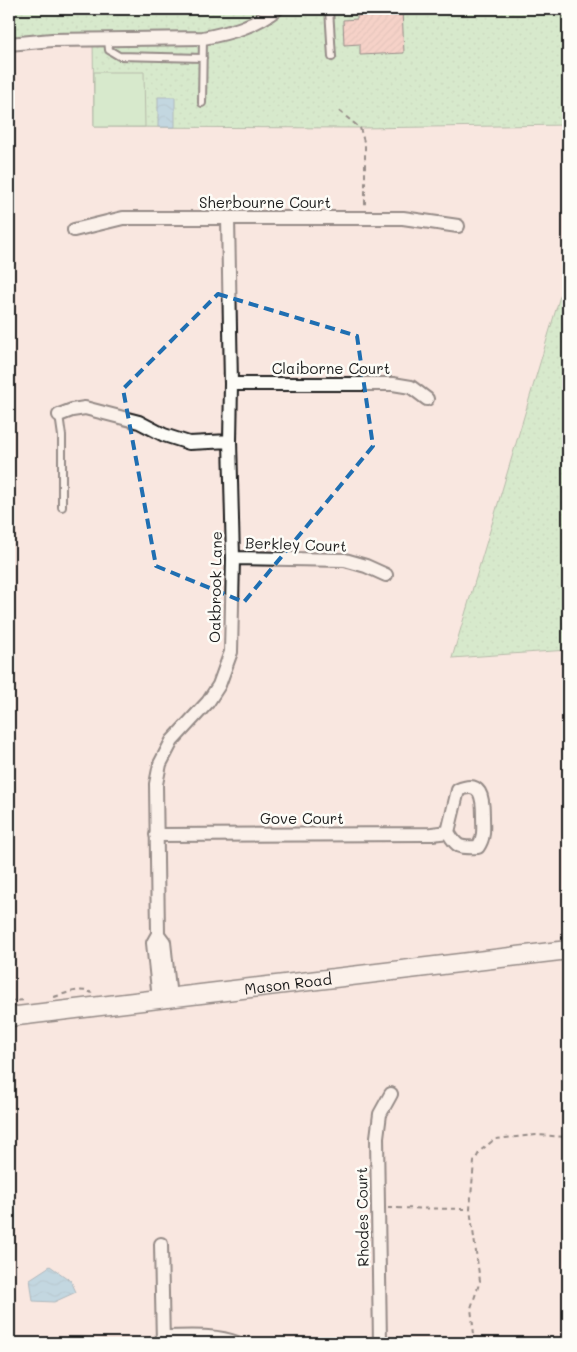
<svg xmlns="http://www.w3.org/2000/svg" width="577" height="1352" viewBox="0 0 577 1352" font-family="Mali,sans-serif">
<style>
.grass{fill:url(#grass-dots);stroke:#658468}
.green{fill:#aeecb4;stroke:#658468}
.water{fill:url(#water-waves);stroke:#588092}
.building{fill:url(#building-hatch);stroke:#1c1c1c}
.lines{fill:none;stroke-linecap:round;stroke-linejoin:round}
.lane-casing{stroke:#1c1c1c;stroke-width:10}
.street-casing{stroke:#1c1c1c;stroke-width:16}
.secondary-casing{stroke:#1c1c1c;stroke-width:21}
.path{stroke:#1c1c1c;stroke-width:2;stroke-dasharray:5 4;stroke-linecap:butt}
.lane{stroke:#fdfcf7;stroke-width:6}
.street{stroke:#fdfcf7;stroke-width:12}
.secondary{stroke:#fdfcf7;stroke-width:18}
.marked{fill:none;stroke:#1f6fb2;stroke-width:4;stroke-dasharray:10 6;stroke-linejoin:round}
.labels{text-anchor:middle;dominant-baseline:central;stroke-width:5;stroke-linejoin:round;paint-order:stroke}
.street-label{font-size:15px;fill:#1c1c1c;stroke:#fdfcf7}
</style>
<defs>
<pattern id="grass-dots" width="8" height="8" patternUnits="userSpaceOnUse" patternTransform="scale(1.25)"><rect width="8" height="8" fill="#aeecb4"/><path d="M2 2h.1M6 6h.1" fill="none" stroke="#95ca9a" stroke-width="1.8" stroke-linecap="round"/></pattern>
<pattern id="water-waves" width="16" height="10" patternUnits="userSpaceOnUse" patternTransform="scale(1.25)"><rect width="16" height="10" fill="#80c3e1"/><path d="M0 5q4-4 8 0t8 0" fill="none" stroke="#6ea7c0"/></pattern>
<pattern id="building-hatch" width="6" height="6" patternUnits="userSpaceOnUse" patternTransform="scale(1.25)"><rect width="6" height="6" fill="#f1b7aa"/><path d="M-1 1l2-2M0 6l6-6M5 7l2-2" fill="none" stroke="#ce9d92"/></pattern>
</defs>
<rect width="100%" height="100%" fill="#f9e7e0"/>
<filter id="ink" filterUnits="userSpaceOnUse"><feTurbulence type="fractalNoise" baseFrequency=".02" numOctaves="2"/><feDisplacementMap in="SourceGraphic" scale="10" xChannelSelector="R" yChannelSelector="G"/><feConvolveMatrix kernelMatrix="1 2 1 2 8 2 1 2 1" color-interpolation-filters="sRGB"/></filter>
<g filter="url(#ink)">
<path class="grass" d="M9,9H568V125L360,128L94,127L93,39L15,43L9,21Z
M568,269V650L452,658Z"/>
<path class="green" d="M94,72H144L145,127H94Z"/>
<path class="water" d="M158,97H175V127H158Z
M50,1266L71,1281L76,1292L54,1302L33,1301L30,1279Z"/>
<path class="building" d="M357,9H402L404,53L360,55V44L344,45L343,20L357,19Z"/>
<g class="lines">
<g class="lane-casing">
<path id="lane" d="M329,9L332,57
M108,39L109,50L119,56L203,58
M202,103L203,38
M59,415L62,436V507"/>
</g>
<g class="street-casing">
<path id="street" d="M9,44L52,40L203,38C230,33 255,26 277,9
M74,230L123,218H403L458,226
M231,384H393L411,387L427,399
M59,415L72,410L85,408L139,422L164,435L189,443L230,441
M233,558L345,560L366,566L386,575
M156,835L432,834L448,832C457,848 460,848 478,847C485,837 483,827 483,816C483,797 481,780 458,790L448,832
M158,934L164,942L170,998
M159,999L153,943L158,934L156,784L160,764L172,741L208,702L219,685L231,652L233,558L230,441L231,384L228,218
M161,1244L163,1343
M163,1337C187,1337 214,1334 237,1343
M380,1343L377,1137L380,1114L391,1094"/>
</g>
<g class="secondary-casing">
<g id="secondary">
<path id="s1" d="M9,1017L568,950"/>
</g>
</g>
<path class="path" d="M339,111L360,128L365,145V208
M54,997C67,993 79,987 92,993
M9,1001L27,1000
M388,1208L470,1209
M475,1343L471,1308L480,1281L470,1209L474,1162L480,1151L495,1139L536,1135L568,1137"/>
<use href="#lane" class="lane"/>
<use href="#street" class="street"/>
<use href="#secondary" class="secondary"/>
</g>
</g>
<path d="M0 0H577V1352H0ZM218,294L357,336L373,446L244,602L156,566L123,389Z" fill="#f9e7e0" fill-opacity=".55" fill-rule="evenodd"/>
<path class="marked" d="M218,294L357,336L373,446L244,602L156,566L123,389Z"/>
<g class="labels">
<g class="street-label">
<text x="265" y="202">Sherbourne Court</text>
<text x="331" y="368">Claiborne Court</text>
<text transform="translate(296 544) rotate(2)">Berkley Court</text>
<text transform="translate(215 587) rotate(-89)">Oakbrook Lane</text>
<text x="302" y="818">Gove Court</text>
<text stroke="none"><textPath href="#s1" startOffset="281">Mason Road</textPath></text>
<text transform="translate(362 1217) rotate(-91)">Rhodes Court</text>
</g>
</g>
<rect width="577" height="1352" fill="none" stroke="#fdfcf7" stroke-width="30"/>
<rect x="15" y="15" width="547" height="1322" fill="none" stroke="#1c1c1c" stroke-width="2" filter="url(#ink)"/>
</svg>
